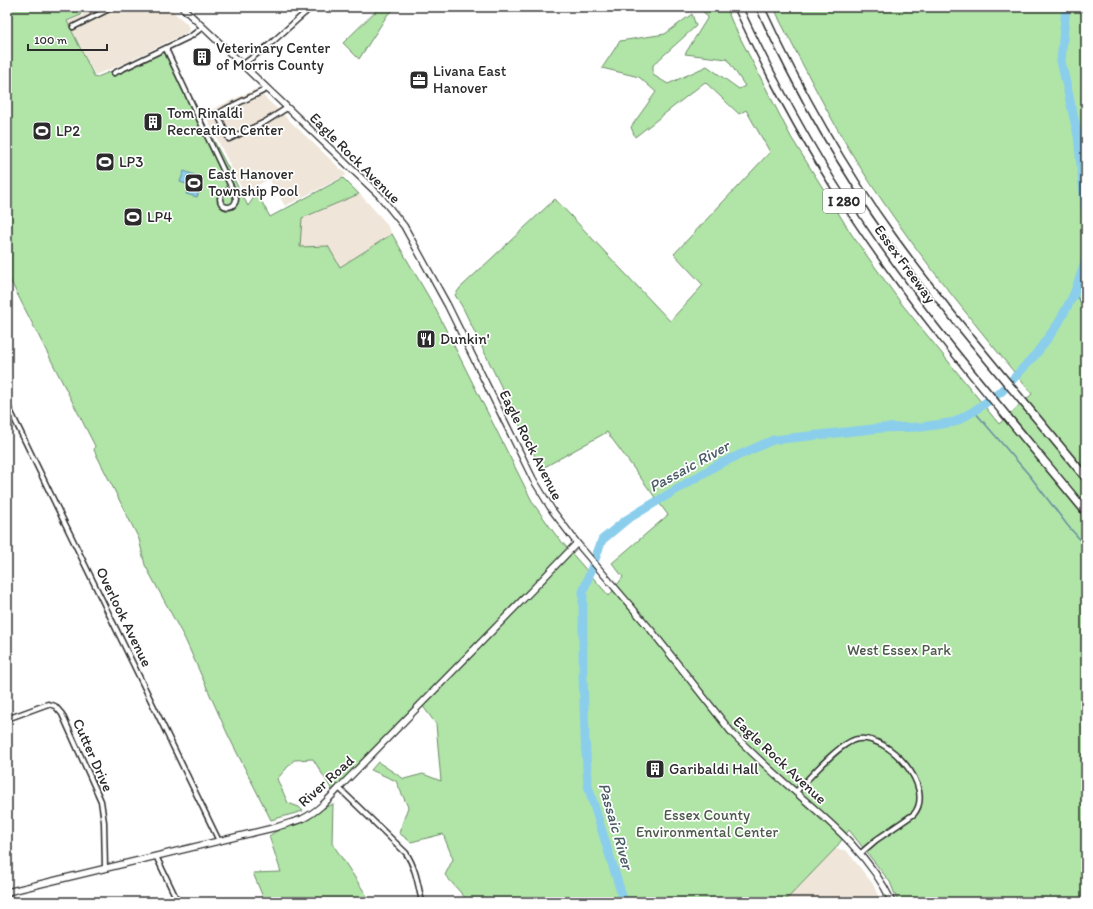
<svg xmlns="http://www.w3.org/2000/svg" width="1093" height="909" viewBox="0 0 1093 909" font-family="Itim,sans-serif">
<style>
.built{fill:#efe6d9}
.green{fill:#b0e5a7;stroke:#6e8869}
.water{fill:#8bceec;stroke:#658d9f}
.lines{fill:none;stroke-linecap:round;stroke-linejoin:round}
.stream{stroke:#658d9f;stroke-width:1.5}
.river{stroke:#8bceec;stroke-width:9}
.street-casing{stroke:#2b2b2b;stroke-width:7}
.secondary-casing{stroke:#2b2b2b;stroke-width:8}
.highway-casing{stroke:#2b2b2b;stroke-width:10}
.street{stroke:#fff;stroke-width:4}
.secondary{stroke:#fff;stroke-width:5.5}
.highway{stroke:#fff;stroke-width:7}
.labels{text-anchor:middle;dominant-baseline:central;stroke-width:3.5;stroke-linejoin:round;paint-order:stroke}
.shield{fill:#fff;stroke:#6b6b6b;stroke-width:1}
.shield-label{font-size:14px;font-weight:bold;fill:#2b2b2b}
.poi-label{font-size:15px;fill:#2b2b2b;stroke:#fff;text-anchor:start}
.street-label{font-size:15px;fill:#2b2b2b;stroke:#fff}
.park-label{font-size:15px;fill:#4c5a4a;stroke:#fff}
.water-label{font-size:16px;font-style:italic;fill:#485c65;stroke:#fff}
</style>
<rect width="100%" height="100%" fill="#fff"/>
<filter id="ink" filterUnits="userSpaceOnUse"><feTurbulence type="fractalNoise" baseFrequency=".025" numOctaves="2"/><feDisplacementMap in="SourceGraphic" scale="8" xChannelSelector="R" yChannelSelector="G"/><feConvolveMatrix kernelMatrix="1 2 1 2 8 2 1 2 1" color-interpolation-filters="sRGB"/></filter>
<g filter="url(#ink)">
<path class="built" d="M79,7H168L187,24L189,28L188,32L123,64L95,75L68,22L83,15Z
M256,89L347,175L285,206L269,179L244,193L204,113Z
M360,194L386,223L392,234L339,267L299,247L302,218Z
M835,849L846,850L873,884L881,902H784Z"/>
<path class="green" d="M7,7H77L81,15L67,21L95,78L166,49L248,206L257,193L270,217L343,178L359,194L302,218L300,247L328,246L340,267L392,234L434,306L533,503L555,534L609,596L623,577L612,563L668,515L607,432L541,469L463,308L455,295L460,288L555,199L670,321L703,285L674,254L770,152L746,110L739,114L705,82L635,137L631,127L656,92L639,77L602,68L620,41L665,34L692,14L696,26L653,65V75L668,84L707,66L739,89L745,86L727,59L685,54L708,17L699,7H726L732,22L791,137L852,235L901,303L999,424L1032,394C978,328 923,262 875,190C839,137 810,78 780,21L774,7H1086V902H898L890,882L849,830L835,849L784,902H469L445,875L453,859L443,834L411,842L399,833L408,807L396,781L371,770L378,762L404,779L423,774L441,781L436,724L422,705L335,795L313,759L294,760L277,779L288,803L299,807L303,811L271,820L228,735L185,639L145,565L139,539L94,450L95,446L7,274Z
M380,7H398L388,14L359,59L343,43Z
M333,804L332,843L371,902H265L253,873L281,872L269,836L278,830L277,827L310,815Z"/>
<path class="water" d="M184,171L203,178L197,197L186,194L189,185L180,182Z"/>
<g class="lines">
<path class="stream" d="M1074,294L1086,307
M974,411L1030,476L1068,526L1086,546"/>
<path class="river" d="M1066,7L1061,61L1078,136L1086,214
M624,902L588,786L585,737L583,674V592L602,540L626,520L717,465L773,440L882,428L922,427L955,422L974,411L1002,391L1036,354L1058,324L1074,294L1086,260"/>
<g class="street-casing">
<path id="street" d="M299,7L305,13
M73,27L113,7
M166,49L235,195
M242,65L269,45L307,11L314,7
M114,73L191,36L203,27
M267,89L226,109L221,112L219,117L229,139L265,122L287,108
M220 199a8 8 0 1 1 16 0a8 8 0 1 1-16 0Z
M7,404L219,841
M7,719L48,704L55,706L62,714L101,801L104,822L105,868
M339,788L406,853C416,868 418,885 422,902
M796,792C808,779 841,741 858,739C888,734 936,787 914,814L876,840L861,853
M156,856L178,902
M7,896L10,902"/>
</g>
<g class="secondary-casing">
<path id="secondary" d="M182,7L379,195L404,226L448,306L533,479L552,510L577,543L651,630L732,733C751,752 771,771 792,789C830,822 870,855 892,902
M7,892L277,827C285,824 294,822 302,819C317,812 328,800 339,788L535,587L577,543"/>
</g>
<g class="highway-casing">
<path id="highway" d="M738,7C774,84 813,156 860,225C928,326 1009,418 1086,512
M760,7C797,87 841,166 893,238C953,321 1021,398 1086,478"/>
</g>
<use href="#street" class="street"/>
<use href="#secondary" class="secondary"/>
<use href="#highway" class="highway"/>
</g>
</g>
<defs>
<g id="building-square" transform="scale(1)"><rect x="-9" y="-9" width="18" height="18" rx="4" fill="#2b2b2b" stroke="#fff"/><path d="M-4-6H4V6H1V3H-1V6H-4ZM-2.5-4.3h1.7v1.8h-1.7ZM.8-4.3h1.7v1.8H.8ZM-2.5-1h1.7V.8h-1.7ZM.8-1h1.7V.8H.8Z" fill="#fff"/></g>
<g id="office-square" transform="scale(1)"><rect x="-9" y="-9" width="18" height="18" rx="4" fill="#2b2b2b" stroke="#fff"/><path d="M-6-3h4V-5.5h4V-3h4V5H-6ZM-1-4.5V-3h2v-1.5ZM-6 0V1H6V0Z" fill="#fff"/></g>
<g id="stadium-square" transform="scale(1)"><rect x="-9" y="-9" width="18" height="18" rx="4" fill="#2b2b2b" stroke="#fff"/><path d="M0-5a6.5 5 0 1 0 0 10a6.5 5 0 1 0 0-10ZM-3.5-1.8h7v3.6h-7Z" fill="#fff"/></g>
<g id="restaurant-square" transform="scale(1)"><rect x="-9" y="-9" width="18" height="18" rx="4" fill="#2b2b2b" stroke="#fff"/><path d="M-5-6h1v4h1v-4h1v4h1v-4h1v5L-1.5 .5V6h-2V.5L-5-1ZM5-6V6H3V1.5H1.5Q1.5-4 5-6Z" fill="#fff"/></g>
</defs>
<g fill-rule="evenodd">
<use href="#building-square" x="202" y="57"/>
<use href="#office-square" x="419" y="80"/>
<use href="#building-square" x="153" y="122"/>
<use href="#stadium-square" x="42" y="131"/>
<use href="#stadium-square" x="105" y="162"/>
<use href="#stadium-square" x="194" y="183"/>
<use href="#stadium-square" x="133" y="217"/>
<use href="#restaurant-square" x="426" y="339"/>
<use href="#building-square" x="655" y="769"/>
</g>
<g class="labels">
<rect class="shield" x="823" y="189" width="42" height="24" rx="3"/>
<g class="shield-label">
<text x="844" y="201">I 280</text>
</g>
<g class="poi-label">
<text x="216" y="48">Veterinary Center<tspan x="216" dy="17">of Morris County</tspan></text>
<text x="433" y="71">Livana East<tspan x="433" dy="17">Hanover</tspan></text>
<text x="167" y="113">Tom Rinaldi<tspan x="167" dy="17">Recreation Center</tspan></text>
<text x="56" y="131">LP2</text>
<text x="119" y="162">LP3</text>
<text x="208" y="174">East Hanover<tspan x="208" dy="17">Township Pool</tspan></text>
<text x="147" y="217">LP4</text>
<text x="440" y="339">Dunkin'</text>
<text x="669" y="769">Garibaldi Hall</text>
</g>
<g class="street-label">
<text transform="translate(355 158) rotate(45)">Eagle Rock Avenue</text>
<text transform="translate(905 264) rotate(54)">Essex Freeway</text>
<text transform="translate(531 445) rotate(63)">Eagle Rock Avenue</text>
<text transform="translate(124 617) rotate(64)">Overlook Avenue</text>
<text transform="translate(93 755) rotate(66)">Cutter Drive</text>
<text transform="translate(780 760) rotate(43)">Eagle Rock Avenue</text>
<text transform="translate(326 781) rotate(-42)">River Road</text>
</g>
<g class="park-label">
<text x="899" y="650">West Essex Park</text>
<text x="707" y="815">Essex County<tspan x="707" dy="17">Environmental Center</tspan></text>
</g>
<g class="water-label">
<text transform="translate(689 466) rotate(-29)">Passaic River</text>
<text transform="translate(616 826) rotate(74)">Passaic River</text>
</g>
</g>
<rect width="1093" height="909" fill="none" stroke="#fff" stroke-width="24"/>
<rect x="12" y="12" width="1069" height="885" fill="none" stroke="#2b2b2b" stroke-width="1.5" filter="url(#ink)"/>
<path d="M28 44v6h79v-6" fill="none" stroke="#2b2b2b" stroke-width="2"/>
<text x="34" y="44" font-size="12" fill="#2b2b2b" stroke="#ffffff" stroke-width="3" paint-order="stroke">100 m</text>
</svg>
